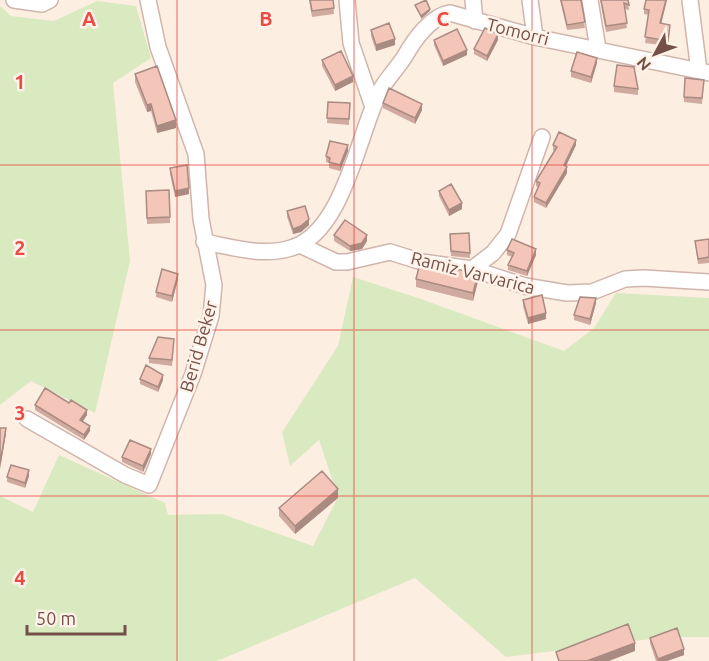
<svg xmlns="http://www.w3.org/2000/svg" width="709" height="661" viewBox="0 0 709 661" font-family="Ubuntu,sans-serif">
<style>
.green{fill:#d9eac1}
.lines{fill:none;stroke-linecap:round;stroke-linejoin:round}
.street-casing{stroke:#d0b5ac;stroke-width:18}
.street{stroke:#fff;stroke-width:15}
.wall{fill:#d1aa9f}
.shaded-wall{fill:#aa8b82}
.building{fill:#f3c6b9;stroke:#aa8b82;stroke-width:1.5}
.grid{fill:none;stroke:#e94b45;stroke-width:1.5;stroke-opacity:0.55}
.labels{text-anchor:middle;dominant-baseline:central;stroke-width:5;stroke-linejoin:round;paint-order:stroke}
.street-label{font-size:18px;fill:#755048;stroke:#fff2e9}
.grid-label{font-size:20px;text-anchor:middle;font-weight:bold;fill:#e94b45;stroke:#fff2e9;stroke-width:5;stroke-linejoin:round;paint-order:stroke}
</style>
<rect width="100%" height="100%" fill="#fdeee2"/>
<path class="green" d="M97,1L136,6L151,58L113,83L130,261L95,413L31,381L0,405V6L11,16L54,21Z
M353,277L421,299L564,351L594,328L616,293L709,298V637H667L506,657L415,578L217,661H0V496L33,512L59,455L165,503L168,515L222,514L313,546L338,497L319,440L290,466L282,432L338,346Z"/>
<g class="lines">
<g class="street-casing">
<path id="street" d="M14,0L42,4L50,0
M347,0L351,43L373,107
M473,0L475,21
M530,0L535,37
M590,0L598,49
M690,0L699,71
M204,242C232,247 263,257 291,248C343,233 358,136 379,93C385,80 397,69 405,56C414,40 431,16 450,13L535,37L709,73
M300,245L336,262H347L390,252L422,262L472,269L525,286L567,293L592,292L625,279L644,278L709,282
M472,269L493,253L508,234L542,137
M27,419L125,475L149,485L193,374L211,316L214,285L201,219L196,154L158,47L148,0"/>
</g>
<use href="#street" class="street"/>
</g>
<path class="wall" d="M309,0H333L334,14L312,17Z
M560,0H581L585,28L567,30Z
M600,0H628L629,10L625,9L627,28L606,32Z
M646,0L661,24L670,30L668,46L645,43L649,15L644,14V9Z
M371,30L395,45L376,51L371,36Z
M434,40L467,55L443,66L434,45Z
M498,40L487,61L474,54V49Z
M322,60L353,82L335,91L322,66Z
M597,63L591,83L571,77V71Z
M135,74L176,128L157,133L151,111L147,112L135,82Z
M704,80L702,104L684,102V97Z
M614,86L638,89V95L614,92Z
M328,102L350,103L349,125L327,123Z
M383,103L422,110L415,124L383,108Z
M553,145H576L566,166L567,173L546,208L534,202V197L538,187L536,186V181L554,151L553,150Z
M348,151L340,171L329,168V163L326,162V156Z
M170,168L189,194L175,197L170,174Z
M146,191L170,217V223L147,224Z
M439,191L462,209L449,216L439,196Z
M287,211L309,225L301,232L293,234L287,217Z
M469,233L470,258L451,256L450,234Z
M334,235L367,241L362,249L350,251L334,241Z
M709,239V263L698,264L695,241Z
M507,250L536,255L527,276L508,270V265L512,257L507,255Z
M178,279L172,302L156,297V292Z
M416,279L478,281L473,301L416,287Z
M523,300L546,319L528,324L523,306Z
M596,303L590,325L574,320V315Z
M174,344L172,366L149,363V358Z
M140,379L163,380L158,392L140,384Z
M35,405L87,415L83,421L90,431L84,440L35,410Z
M151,454L143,472L122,462V457Z
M29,476L25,488L7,482V477Z
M338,498L295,534L279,516V508Z
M650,638L684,655L667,661H656L650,643Z"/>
<path class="shaded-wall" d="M666,0H667L660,29V23Z
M430,9V11L421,19V16Z
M498,34V40L487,61V56Z
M395,39V45L376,51V45Z
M467,50V55L443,66V61Z
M597,58V63L591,83V77Z
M353,76V82L335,91V85Z
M151,104V111L147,112V105Z
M422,104V110L415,124V118Z
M176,120V128L157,133V126Z
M576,140V145L564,170V165Z
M348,145V151L340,171V165Z
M567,167V173L546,208V203Z
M189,188V194L175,197V191Z
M462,203V209L449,216V210Z
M309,219V225L301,232L293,234V229Z
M367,235V241L362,249L350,251V246Z
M536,249V255L527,276V271Z
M478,273V281L473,301V293Z
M178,274V279L172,302V296Z
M596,298V303L590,325V319Z
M546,313V319L528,324V318Z
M163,375V380L158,392V387Z
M87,410V415L80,425V420Z
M90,426V431L84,440V435Z
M6,428V434L0,469V464Z
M151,449V454L143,472V466Z
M29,470V476L25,488V483Z
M338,489V498L295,534V526Z
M635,643V651L609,661H587Z
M684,649V655L667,661H658V659Z"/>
<path class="building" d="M310,0H333L334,8L312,11Z
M426,0L430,9L421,16L415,5Z
M561,0H581L585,22L567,25Z
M601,0H628L629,5L624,3L627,23L606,26Z
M646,0H666L660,23L670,25L668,41L645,37L649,10L644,9Z
M389,23L395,39L376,45L371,30Z
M485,28L498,34L487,56L474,49Z
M457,29L467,50L443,61L434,40Z
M341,51L353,76L335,85L322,60Z
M577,52L597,58L591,77L571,71Z
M617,65L634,67L638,89L614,86Z
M157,66L176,120L157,126L151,104L147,105L135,74Z
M685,78L704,80L702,98L684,97Z
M389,88L422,104L415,118L383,103Z
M328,102L350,103L349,119L327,118Z
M559,132L576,140L564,165L567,167L546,203L534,197L540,183L536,181L557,147L553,145Z
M330,141L348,145L340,165L329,162L330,158L326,156Z
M187,165L189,188L175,191L170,168Z
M451,184L462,203L449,210L439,191Z
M169,190L170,217L147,218L146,191Z
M305,206L309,219L301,226L293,229L287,211Z
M345,220L367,235L362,243L350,246L334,235Z
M469,233L470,253L451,251L450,234Z
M512,239L536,249L527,271L508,265L514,253L507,250Z
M709,239V257L698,259L695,241Z
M420,263L478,273L473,293L416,279Z
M162,269L178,274L172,296L156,292Z
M542,295L546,313L528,318L523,300Z
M580,297L596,298L590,319L574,315Z
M158,337L174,339L172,360L149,358Z
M146,365L163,375L158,387L140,379Z
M45,388L69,403L71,400L87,410L80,420L90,426L84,435L35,405Z
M0,428H6L0,464Z
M130,440L151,449L143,466L122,457Z
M11,465L29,470L25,483L7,477Z
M322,471L338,489L295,526L279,508Z
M628,624L635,643L587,661H559L556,652Z
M677,628L684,649L658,659L650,638Z"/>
<path class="grid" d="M177,0V661M354,0V661M532,0V661M0,165H709M0,330H709M0,496H709"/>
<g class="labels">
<g class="street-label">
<text transform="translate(518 31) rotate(14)">Tomorri</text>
<text transform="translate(473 272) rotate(14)">Ramiz Varvarica</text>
<text transform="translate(198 346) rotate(-74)">Berid Beker</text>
</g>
</g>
<g class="grid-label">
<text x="89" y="26">A</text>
<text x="266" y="26">B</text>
<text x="443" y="26">C</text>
<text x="20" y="89">1</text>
<text x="20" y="255">2</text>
<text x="20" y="420">3</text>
<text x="20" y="585">4</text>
</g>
<g transform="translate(655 54) rotate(229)" stroke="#fff2e9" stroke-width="4.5" paint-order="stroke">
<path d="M0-4.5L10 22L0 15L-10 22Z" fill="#755048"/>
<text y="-9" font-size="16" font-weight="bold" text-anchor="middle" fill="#755048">N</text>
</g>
<path d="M27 625v9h98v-9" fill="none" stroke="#755048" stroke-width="3"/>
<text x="36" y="625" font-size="18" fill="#755048" stroke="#fff2e9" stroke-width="4.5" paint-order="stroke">50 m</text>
</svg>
